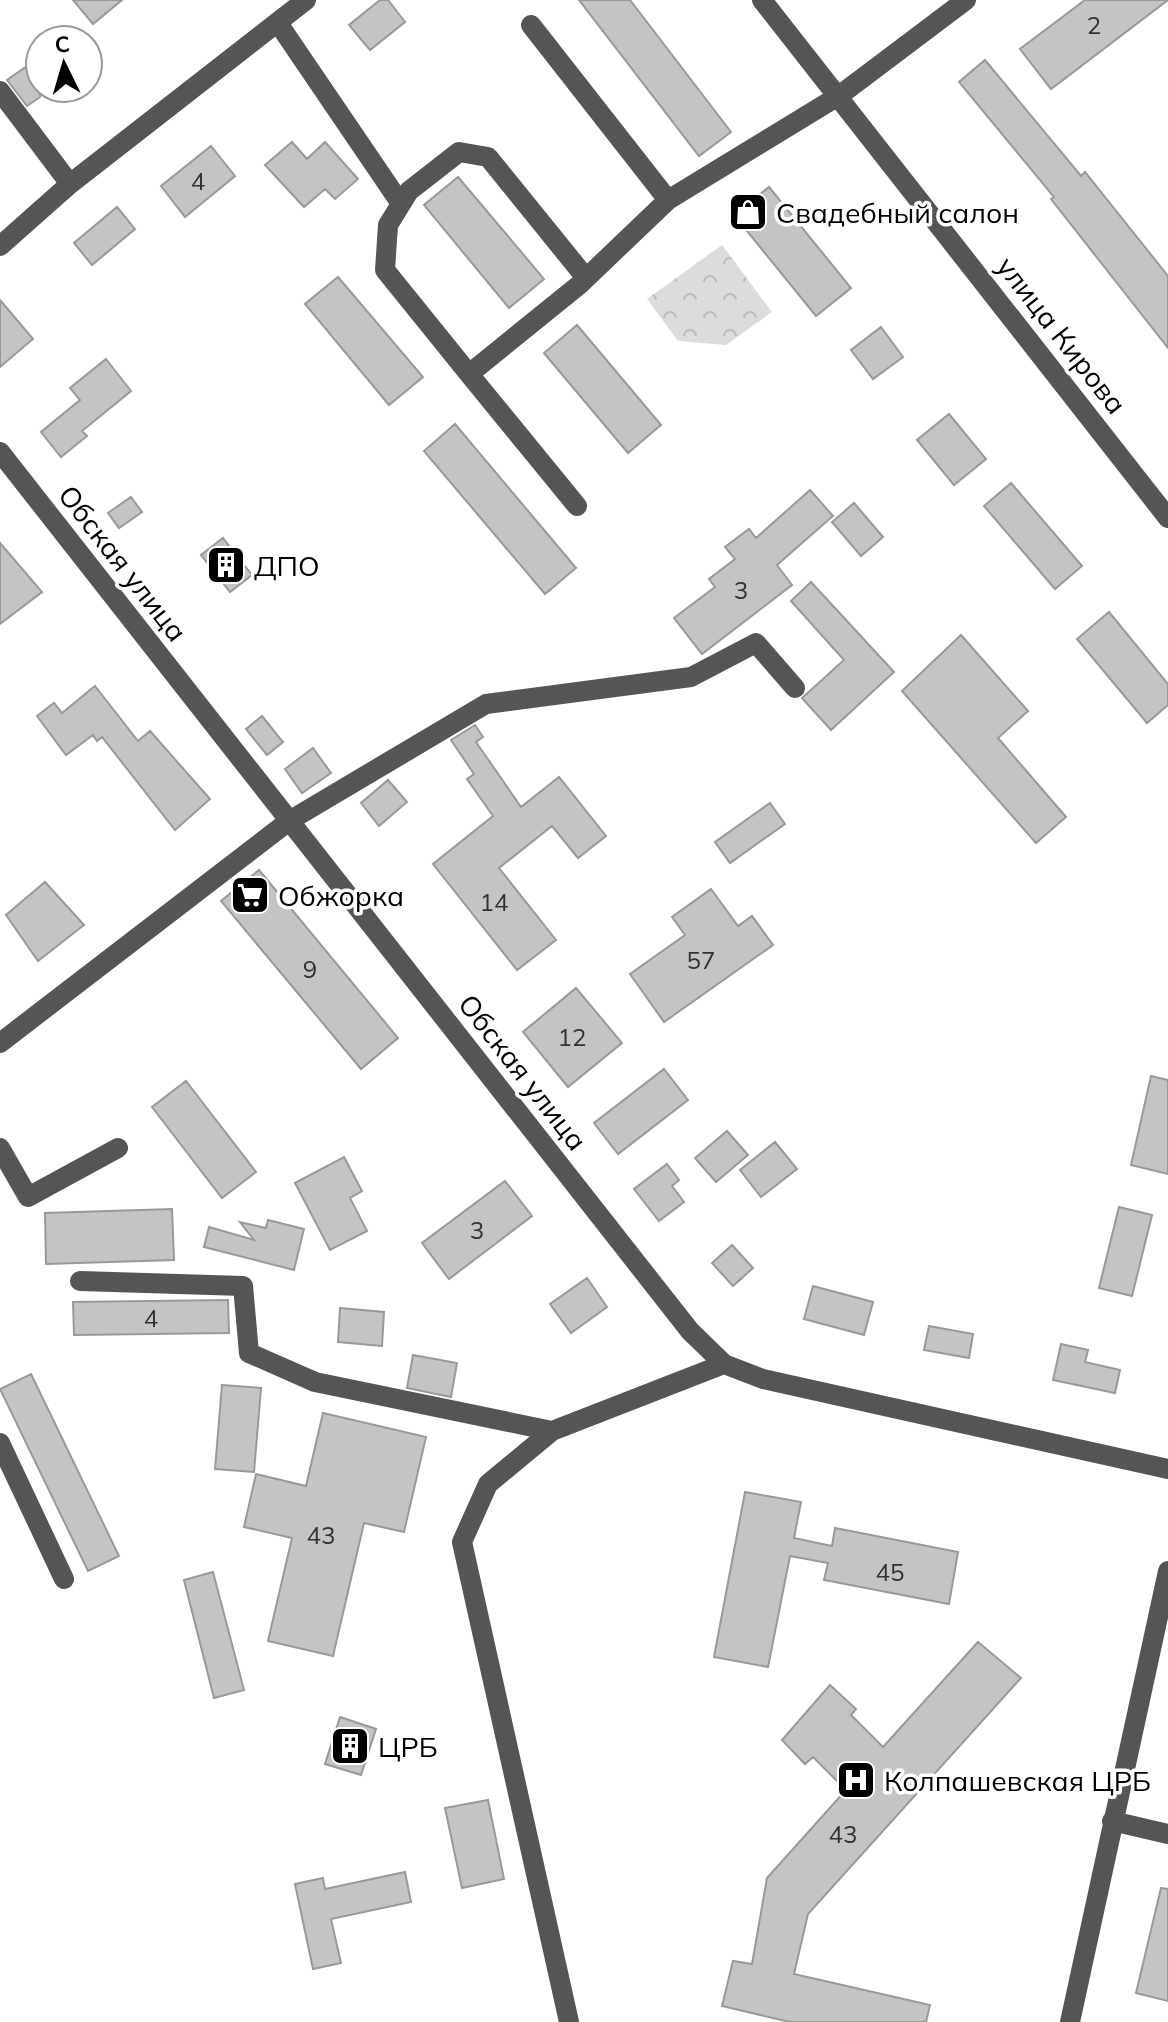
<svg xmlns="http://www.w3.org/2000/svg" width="1168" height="2022" viewBox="0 0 1168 2022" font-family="Mulish,sans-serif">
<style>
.forest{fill:url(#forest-crowns)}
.building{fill:#c4c4c4;stroke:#999;stroke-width:2}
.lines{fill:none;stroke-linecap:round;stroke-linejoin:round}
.minor{stroke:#555;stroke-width:20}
.labels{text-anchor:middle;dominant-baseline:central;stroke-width:7;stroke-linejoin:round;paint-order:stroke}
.number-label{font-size:24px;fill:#313131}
.poi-label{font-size:28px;fill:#000;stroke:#fff;text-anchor:start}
.street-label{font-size:28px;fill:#000;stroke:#fff}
</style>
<defs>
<pattern id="forest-crowns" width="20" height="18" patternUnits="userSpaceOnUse" patternTransform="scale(2)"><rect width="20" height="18" fill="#dcdcdc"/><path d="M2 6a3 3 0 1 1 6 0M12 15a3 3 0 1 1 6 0" fill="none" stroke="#bbb"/></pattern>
</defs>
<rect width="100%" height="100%" fill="#fff"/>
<path class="forest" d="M722,245L772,312L726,345L678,341L647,299Z"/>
<path class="building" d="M73,0H122L93,24Z
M380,0H388L405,22L370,50L349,25Z
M579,0H630L731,132L699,156Z
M1085,0H1168L1051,89L1020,49Z
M40,57V97L27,106L7,80Z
M985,60L1081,176L1085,172L1168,276V348L1051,199L1054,197L959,82Z
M292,142L307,159L325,142L358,179L335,199L325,189L304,207L265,165Z
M211,146L235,176L185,217L161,186Z
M458,177L544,279L509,308L424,205Z
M769,187L851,288L816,316L734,215Z
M117,207L135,229L92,265L74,243Z
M338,277L423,377L389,405L305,304Z
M0,300L33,339L0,367Z
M577,325L661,425L628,453L544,353Z
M881,327L903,357L873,379L851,350Z
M106,359L131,391L82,431L87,436L61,457L41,432L80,400L70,388Z
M949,414L986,459L954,485L917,440Z
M455,424L576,568L545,594L424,451Z
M1011,483L1082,566L1055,589L984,506Z
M810,490L833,516L777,565L792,585L702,654L674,618L715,587L709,579L735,559L725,547L749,529L756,538Z
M131,497L142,512L119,528L108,513Z
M854,503L883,537L861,556L832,522Z
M223,538L252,575L230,592L201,555Z
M0,543L42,592L0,624Z
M811,582L894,672L831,730L802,698L844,660L791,601Z
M1109,612L1168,684V705L1147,723L1077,639Z
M961,635L1028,711L998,738L1066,817L1036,843L902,691Z
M95,686L138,741L150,731L210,799L175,830L102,737L97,741L93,735L66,755L37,716L54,703L62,713Z
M262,716L283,742L267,755L246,729Z
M475,725L483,737L476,742L521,807L559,777L606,836L578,858L552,826L499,868L556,940L517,970L433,864L493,816L467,779L474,774L451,740Z
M313,748L331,773L302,793L285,769Z
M388,780L407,802L379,826L361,803Z
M770,803L785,824L730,863L715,842Z
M259,870L398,1038L361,1069L221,901Z
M45,882L84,925L38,961L6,915Z
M711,889L738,926L752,916L773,945L664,1022L630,974L685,935L672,917Z
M576,988L622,1043L568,1087L523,1032Z
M664,1069L688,1100L618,1154L594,1123Z
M1151,1076L1168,1080V1174L1131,1165Z
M186,1081L256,1172L222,1198L152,1107Z
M727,1131L748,1155L716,1182L695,1158Z
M775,1142L797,1169L761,1197L740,1170Z
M344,1157L362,1191L350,1198L367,1231L330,1250L295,1183Z
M667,1164L679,1180L672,1186L684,1202L659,1221L634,1189Z
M505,1181L532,1216L449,1279L422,1243Z
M1119,1207L1152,1215L1132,1296L1099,1288Z
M172,1209L174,1260L46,1264L45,1213Z
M268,1220L304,1229L294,1270L204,1247L209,1227L254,1240L240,1222L266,1228Z
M732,1245L753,1268L733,1286L712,1263Z
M587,1278L607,1307L571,1333L550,1304Z
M813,1286L873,1302L864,1335L804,1319Z
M228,1300L229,1333L74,1335L73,1302Z
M340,1308L384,1312L382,1346L338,1342Z
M929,1326L973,1334L969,1358L924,1350Z
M1061,1344L1088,1350L1085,1362L1120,1370L1115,1393L1053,1380Z
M413,1355L457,1363L451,1397L407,1388Z
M31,1374L119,1556L88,1571L0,1389Z
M222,1385L261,1388L254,1472L215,1469Z
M323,1413L426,1437L404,1532L364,1523L333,1656L268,1641L292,1538L244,1527L256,1474L306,1486Z
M745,1492L801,1502L794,1538L832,1546L835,1528L958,1552L949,1604L824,1580L828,1563L790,1556L768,1667L714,1657Z
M213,1572L244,1690L214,1698L184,1580Z
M978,1642L1021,1678L808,1914L794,1974L930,2005L926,2022H790L722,2006L733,1961L752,1964L767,1878L846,1790L813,1757L805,1764L782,1740L830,1685L856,1709L851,1715L883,1747Z
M340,1717L376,1729L361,1775L325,1764Z
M488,1800L504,1879L462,1888L445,1808Z
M405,1872L411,1902L331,1919L341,1963L313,1969L295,1884L323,1878L325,1889Z
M1161,1888L1168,1889V2001L1136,1993Z"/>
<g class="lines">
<path class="minor" d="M762,0L1168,518
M278,23L401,204
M531,25L668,200
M0,91L70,184
M0,246L70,184L306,0
M469,374L385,270L388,225L409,191L459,152L488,157L586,278
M0,452L690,1331L724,1364L763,1379L1168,1469
M577,506L469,374L579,285L668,200L840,95L966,0
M0,1043L289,821L486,704L691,677L756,643L795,688
M0,1148L28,1197L118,1148
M80,1281L243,1286L249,1353L315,1382L552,1431
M0,1443L64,1579
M1112,1821L1168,1834
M569,2022L462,1542L488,1484L552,1431L724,1364
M1070,2022L1168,1571"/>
</g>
<defs>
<g id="shop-square" transform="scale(2)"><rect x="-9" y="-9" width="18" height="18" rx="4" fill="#000" stroke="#fff"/><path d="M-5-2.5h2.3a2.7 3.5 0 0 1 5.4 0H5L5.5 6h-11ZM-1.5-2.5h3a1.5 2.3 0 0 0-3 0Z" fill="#fff"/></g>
<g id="building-square" transform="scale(2)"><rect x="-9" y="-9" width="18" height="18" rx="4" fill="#000" stroke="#fff"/><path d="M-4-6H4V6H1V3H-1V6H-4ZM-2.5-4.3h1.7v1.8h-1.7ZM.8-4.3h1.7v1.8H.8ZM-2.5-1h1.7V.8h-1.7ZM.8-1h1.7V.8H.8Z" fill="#fff"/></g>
<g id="supermarket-square" transform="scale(2)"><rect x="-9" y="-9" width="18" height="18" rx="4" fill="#000" stroke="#fff"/><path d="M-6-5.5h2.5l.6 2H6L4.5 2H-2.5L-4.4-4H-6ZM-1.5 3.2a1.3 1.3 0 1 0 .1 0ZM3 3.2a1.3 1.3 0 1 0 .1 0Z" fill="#fff"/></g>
<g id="hospital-square" transform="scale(2)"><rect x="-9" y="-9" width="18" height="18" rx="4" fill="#000" stroke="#fff"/><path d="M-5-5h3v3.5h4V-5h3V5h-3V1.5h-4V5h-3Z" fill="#fff"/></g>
</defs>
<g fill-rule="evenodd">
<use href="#shop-square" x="748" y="212"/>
<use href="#building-square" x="226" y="565"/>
<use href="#supermarket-square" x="250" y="895"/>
<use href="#building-square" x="350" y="1746"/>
<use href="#hospital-square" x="856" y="1780"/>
</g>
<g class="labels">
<g class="number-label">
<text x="1094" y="25">2</text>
<text x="198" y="181">4</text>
<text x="741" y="590">3</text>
<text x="494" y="902">14</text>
<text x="701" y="960">57</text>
<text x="310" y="969">9</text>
<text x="572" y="1037">12</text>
<text x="477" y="1230">3</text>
<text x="151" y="1318">4</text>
<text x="321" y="1535">43</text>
<text x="890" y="1572">45</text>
<text x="843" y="1834">43</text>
</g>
<g class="poi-label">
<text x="776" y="212">Свадебный салон</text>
<text x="254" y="565">ДПО</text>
<text x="278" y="895">Обжорка</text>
<text x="378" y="1746">ЦРБ</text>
<text x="884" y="1780">Колпашевская ЦРБ</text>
</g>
<g class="street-label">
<text transform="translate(1062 335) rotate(52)">улица Кирова</text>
<text transform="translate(123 563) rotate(52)">Обская улица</text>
<text transform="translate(523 1072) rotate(52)">Обская улица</text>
</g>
</g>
<g transform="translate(64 64) rotate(355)"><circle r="38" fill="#ffffff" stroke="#999999" stroke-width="2"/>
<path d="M0-6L14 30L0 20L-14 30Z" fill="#000000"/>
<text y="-12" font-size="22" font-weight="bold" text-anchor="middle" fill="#000000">С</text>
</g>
</svg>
